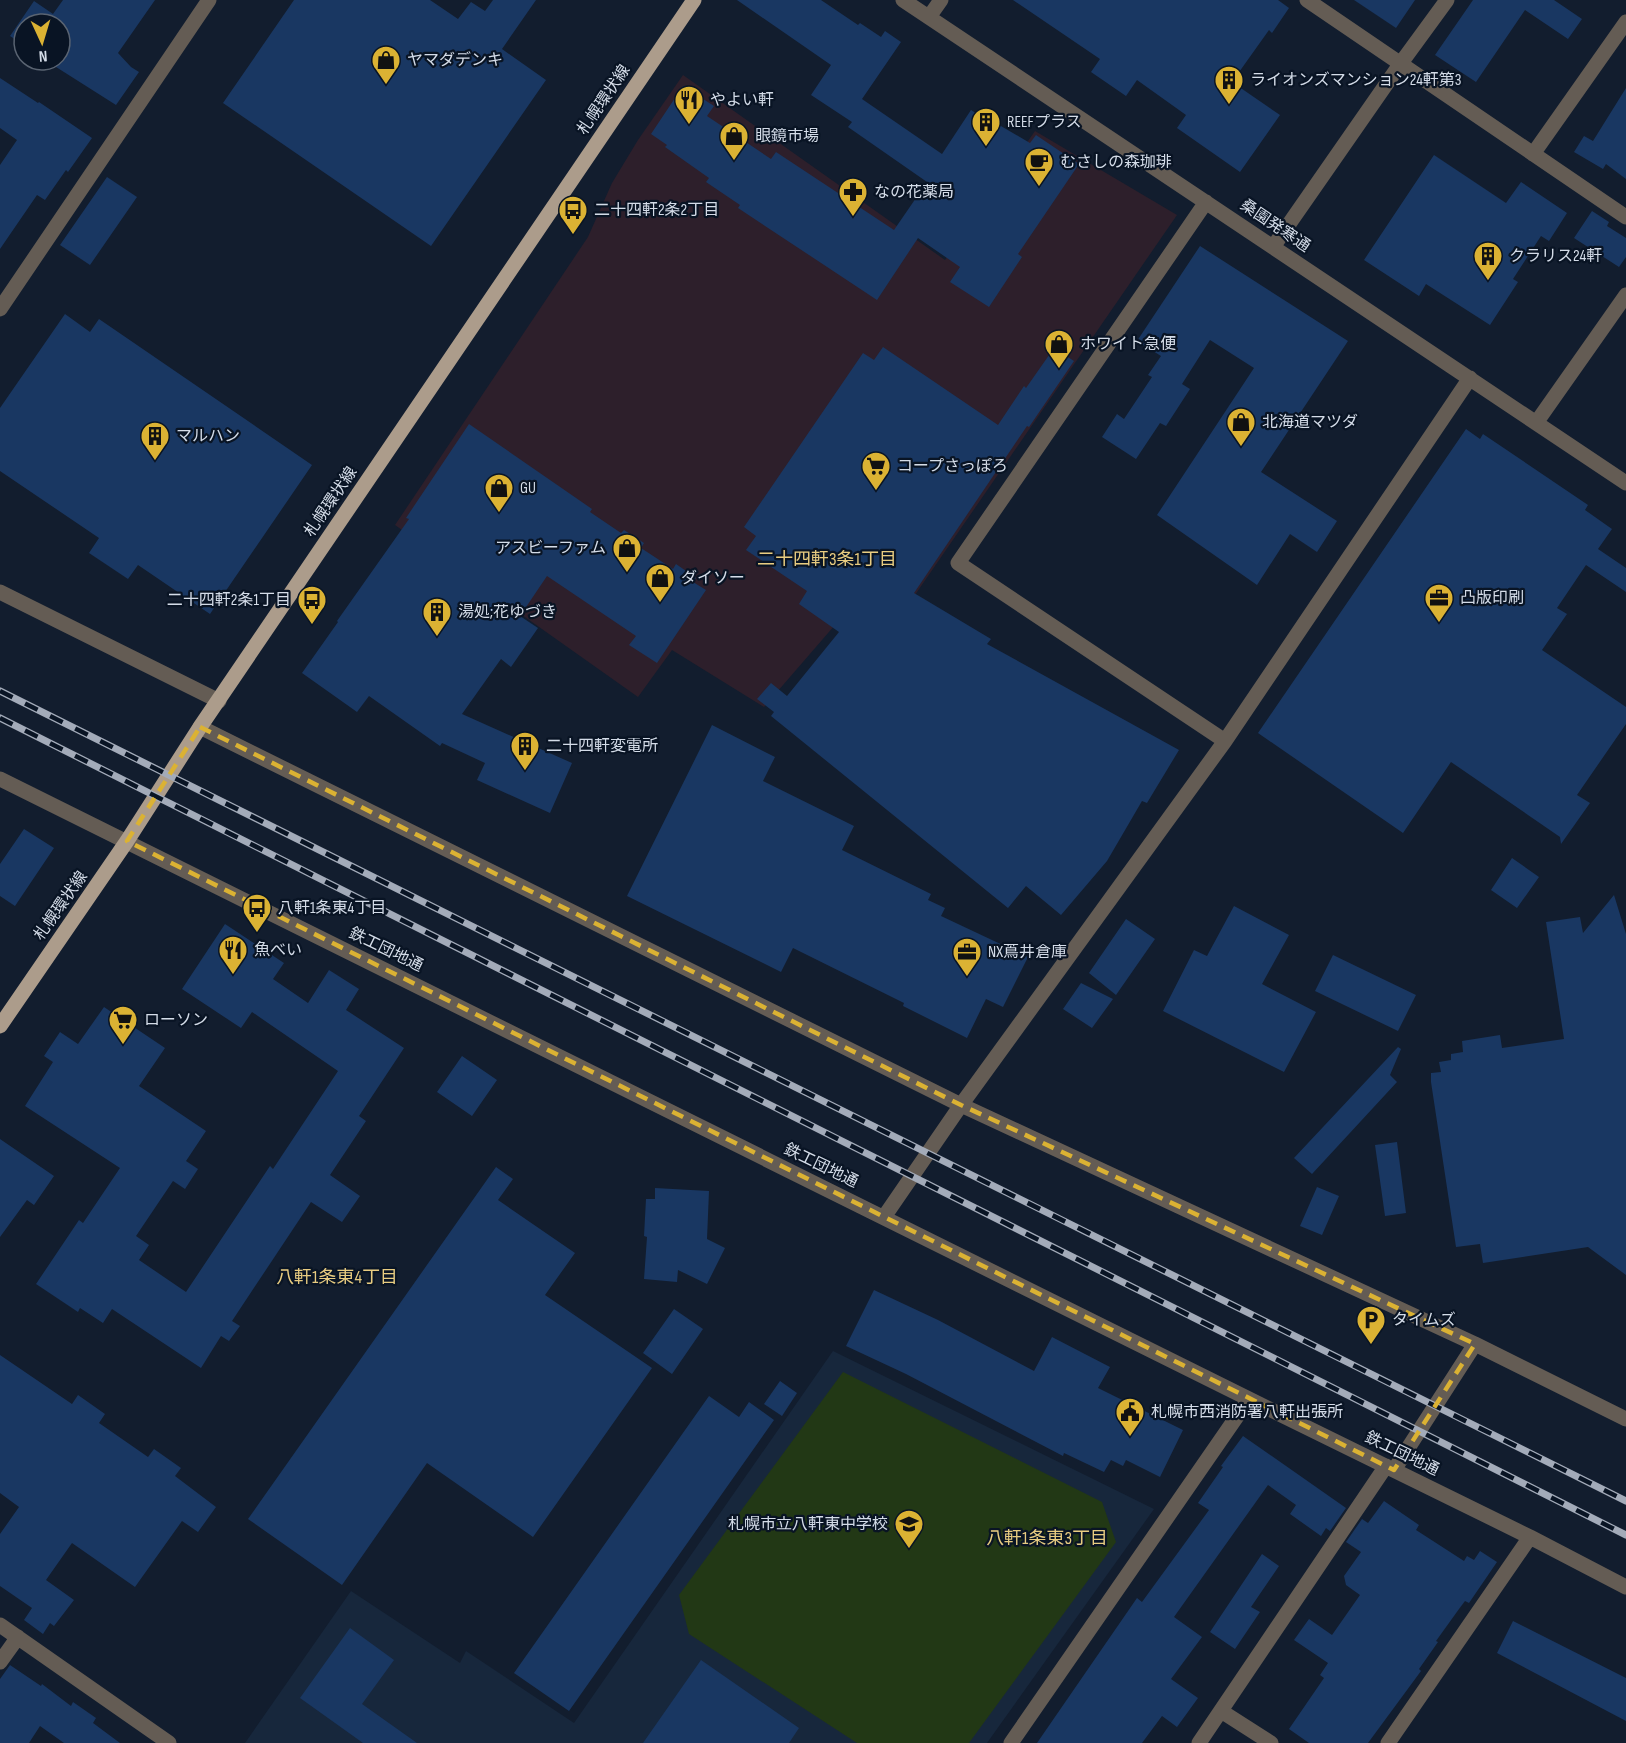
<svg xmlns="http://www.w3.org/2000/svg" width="1626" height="1743" viewBox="0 0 1626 1743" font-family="'Sofia Sans Condensed','Noto Sans JP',sans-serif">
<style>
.commercial{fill:#2d1f2b}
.built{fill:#17273c}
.green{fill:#223815}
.building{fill:#193762}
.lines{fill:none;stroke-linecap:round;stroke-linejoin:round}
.minor{stroke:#645c54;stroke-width:15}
.major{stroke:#ac9c8b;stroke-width:15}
.rail-casing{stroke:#a3abb9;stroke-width:7}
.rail{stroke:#091424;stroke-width:4.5;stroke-dasharray:14;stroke-linecap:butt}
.marked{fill:none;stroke:#dbb233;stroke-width:4.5;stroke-dasharray:12 8;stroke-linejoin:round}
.labels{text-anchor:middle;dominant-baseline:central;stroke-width:4.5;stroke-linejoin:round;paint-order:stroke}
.poi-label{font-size:16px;fill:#d4dce8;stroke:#091424;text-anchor:start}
.street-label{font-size:16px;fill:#d4dce8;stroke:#091424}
.neighbourhood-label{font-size:18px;fill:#e8cc81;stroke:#091424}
</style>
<rect width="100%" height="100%" fill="#121d2e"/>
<path class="commercial" d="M683,75L945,260L1035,131L1177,215L877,650L835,625L764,707L672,650L638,697L395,525L588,237L612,183L638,140Z"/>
<path class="built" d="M833,1351L1154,1509L987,1743H245L351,1591L460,1663L466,1651L574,1723Z"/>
<path class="green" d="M843,1372L1102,1502L1116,1542L969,1743H857L689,1634L679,1595Z"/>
<path class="building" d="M63,0H155L118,53L131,67L139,72L116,105L45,60H60V24H24V45L10,36L34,1L53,14Z
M294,0H430L458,19L471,2L485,11L493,0H536L502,49L546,80L431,246L223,103Z
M737,0H821L858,25L860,23L881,37L885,31L901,42L862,99L942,154L971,110L993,124L994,122L1030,143L1036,135L1079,164L1018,254L1022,257L989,307L950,282L960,267L918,238L877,300L738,208L740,205L706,182L709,178L665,147L667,145L651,134L683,86L714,106L707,116L771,159L776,152L894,230L927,182L848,127L852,122L811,95L831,65Z
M1013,0H1278L1289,8L1272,33L1269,30L1232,82L1280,115L1240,172L1177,128L1186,115L1137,80L1126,96L1091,72L1100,59Z
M1354,0H1415L1396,28Z
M1473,0H1554L1582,19L1568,39L1525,10L1476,82L1435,55Z
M0,78L38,103L39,102L92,138L68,172L66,170L45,200L37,195L0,249V165L17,140L0,128Z
M1626,88V179L1606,164L1603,169L1574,152L1584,136L1593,141Z
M1434,155L1506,203L1521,182L1567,213L1549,241L1541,236L1513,279L1518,282L1490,325L1426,284L1419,296L1364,260Z
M107,177L137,197L90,265L60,245Z
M1592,211L1609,222L1607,226L1626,238V257L1619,267L1574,238Z
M1200,246L1348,341L1261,472L1337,521L1317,552L1290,534L1257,585L1157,515L1254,368L1210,340L1182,384L1190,389L1166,426L1160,423L1136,459L1102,437L1117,414L1124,419L1152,377L1148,375L1161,356L1137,341Z
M65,314L90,332L99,319L312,465L210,614L138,565L128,579L89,553L99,538L0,471V408Z
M883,347L998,425L1024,386L1026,388L1054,348L1074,361L1029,427L1027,426L914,593L991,639L987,644L1179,750L1147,803L1142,801L1107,861L1061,915L1026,886L1008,908L771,716L774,712L757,699L771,683L787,696L839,632L799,604L807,591L746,550L756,536L744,527L863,353L874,360Z
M469,424L592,509L590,512L621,533L624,530L644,543L641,548L673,569L676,564L696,578L693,582L706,590L657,663L629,645L636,636L547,576L520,616L538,628L511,667L501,659L462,714L572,763L550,813L477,780L485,763L442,743L440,746L369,696L357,712L302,673L338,622L337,621L409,519L406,518Z
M1466,429L1480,439L1483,434L1588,505L1585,510L1612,529L1598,549L1626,568V592L1586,565L1557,608L1567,614L1542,650L1626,707V724L1577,795L1590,803L1561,844L1560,837L1451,762L1403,833L1258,733Z
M712,725L775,757L763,781L854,826L842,850L931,894L928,900L945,908L941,916L1028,957L1003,1007L986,999L967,1038L903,1006L904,1003L793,948L781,972L627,896Z
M24,829L54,848L15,906L0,896V864Z
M1512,858L1539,877L1517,908L1491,890Z
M1614,895L1626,934V1275L1588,1247L1483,1263L1480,1244L1456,1247L1431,1082V1073L1441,1072L1439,1062L1451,1060V1054L1463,1052L1462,1041L1500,1035L1502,1048L1564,1039L1546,922L1580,917L1583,933Z
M1234,906L1289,935L1262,984L1316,1012L1284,1072L1163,1011L1194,950L1207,956Z
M1126,919L1155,939L1116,995L1089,973Z
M225,924L284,963L273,979L308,1003L329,970L359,989L346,1010L404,1048L359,1116L366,1121L330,1175L360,1196L342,1222L311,1202L232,1321L240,1326L229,1341L221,1336L201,1368L112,1309L103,1323L80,1308L78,1312L36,1284L79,1220L83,1223L120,1168L25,1106L53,1062L44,1056L60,1032L78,1044L104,1007L165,1048L139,1086L206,1131L186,1161L198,1169L185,1189L173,1181L136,1236L149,1245L139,1260L186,1292L270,1166L273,1169L338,1071L252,1012L241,1028L182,989Z
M1333,955L1416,995L1398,1031L1315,991Z
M1081,983L1113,999L1092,1028L1063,1009Z
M1398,1047L1401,1049L1390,1075L1397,1082L1312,1174L1294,1158Z
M462,1056L497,1080L472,1116L437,1092Z
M0,1139L54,1176L34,1205L27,1200L0,1237Z
M1397,1142L1406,1213L1385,1216L1375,1145Z
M496,1167L513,1179L498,1200L575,1253L545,1295L652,1368L533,1537L427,1463L342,1585L248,1519Z
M1317,1187L1339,1196L1322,1235L1300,1226Z
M655,1188L709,1191L707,1239L725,1248L707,1284L678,1270L677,1282L644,1279L647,1237L644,1236L646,1199H655Z
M874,1290L938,1320L1034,1371L1052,1337L1110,1367L1098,1388L1183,1430L1160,1477L1126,1460L1123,1466L1111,1460L1104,1472L1064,1453L1063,1456L906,1374L846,1346Z
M674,1309L703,1329L672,1374L643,1353Z
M0,1355L72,1404L78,1395L105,1414L99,1423L148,1457L154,1449L181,1468L175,1476L216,1507L198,1532L182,1521L135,1587L72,1543L46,1580L74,1600L54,1626L50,1623L43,1634L24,1620L32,1608L0,1586V1534L19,1507L0,1493Z
M780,1381L797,1393L782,1416L764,1404Z
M709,1396L739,1417L749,1402L774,1420L569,1711L514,1673Z
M1243,1436L1346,1508L1330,1531L1326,1528L1321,1536L1290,1514L1296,1505L1268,1485L1174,1617L1202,1637L1171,1679L1198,1698L1177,1727L1162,1716L1142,1743H1037L1137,1598L1142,1602L1209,1510L1198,1503L1223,1467L1221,1466Z
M1384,1501L1419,1525L1416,1530L1464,1561L1467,1556L1474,1560L1480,1551L1497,1562L1469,1603L1465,1601L1459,1609L1436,1641L1438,1642L1419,1669L1421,1671L1368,1743H1309L1289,1729L1324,1678L1320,1675L1328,1663L1294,1640L1309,1619L1332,1635L1360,1595L1346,1585L1344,1576L1361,1552L1346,1542L1362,1519L1368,1523Z
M1262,1554L1279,1566L1251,1607L1260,1612L1235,1649L1210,1632Z
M1513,1621L1626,1678V1721L1497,1653Z
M350,1628L394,1660L362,1704L417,1743H363L300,1698Z
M701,1660L799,1728L789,1743H643Z
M10,1665L41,1686L42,1684L71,1706L73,1702L96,1718L93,1723L120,1743H64L40,1726L29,1743H0V1679Z"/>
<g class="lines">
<path class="minor" d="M903,0L1626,483
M1307,0L1626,217
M929,17L941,0
M1533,154L1626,22
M1206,202L958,563L1225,741
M1273,247L1401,63L1447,0
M0,309L209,0
M1536,423L1626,295
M0,592L219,701
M200,727L961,1105L1475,1344L1626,1419
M0,779L1249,1399L1530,1537L1626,1587
M884,1217L961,1105L1225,741L1470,378
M1394,1470L1475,1344
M0,1625L169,1743
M0,1662L18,1637
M1221,1711L1271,1743
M1011,1743L1249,1399
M1199,1743L1386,1466
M1388,1743L1530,1537"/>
<path class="major" d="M0,1026L127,841L200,727L694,0"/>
<g class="rail-casing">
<path id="rail" d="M0,691L1626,1501
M0,718L1626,1535"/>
</g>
<use href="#rail" class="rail"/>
</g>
<path class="marked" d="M200,727L961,1105L1475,1344L1394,1470L127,841Z"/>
<defs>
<g id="shop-pin" transform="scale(1.5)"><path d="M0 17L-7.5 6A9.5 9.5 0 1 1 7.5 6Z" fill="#dbb233" stroke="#091424"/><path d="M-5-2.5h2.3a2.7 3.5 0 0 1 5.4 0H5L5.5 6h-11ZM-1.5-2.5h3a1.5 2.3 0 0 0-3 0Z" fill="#111"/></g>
<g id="building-pin" transform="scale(1.5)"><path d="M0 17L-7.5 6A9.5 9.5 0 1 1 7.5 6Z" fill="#dbb233" stroke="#091424"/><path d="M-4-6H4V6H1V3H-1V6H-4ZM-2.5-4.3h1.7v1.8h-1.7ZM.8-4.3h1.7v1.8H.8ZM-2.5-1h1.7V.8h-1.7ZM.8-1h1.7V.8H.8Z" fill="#111"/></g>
<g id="restaurant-pin" transform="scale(1.5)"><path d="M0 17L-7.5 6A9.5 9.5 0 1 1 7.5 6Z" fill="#dbb233" stroke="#091424"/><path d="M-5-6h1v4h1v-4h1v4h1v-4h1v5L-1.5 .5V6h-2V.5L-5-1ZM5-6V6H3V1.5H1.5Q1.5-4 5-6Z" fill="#111"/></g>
<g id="cafe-pin" transform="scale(1.5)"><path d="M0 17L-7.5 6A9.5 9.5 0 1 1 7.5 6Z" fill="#dbb233" stroke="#091424"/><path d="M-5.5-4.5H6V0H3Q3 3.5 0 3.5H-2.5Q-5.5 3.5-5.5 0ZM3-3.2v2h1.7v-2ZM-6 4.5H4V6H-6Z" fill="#111"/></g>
<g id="pharmacy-pin" transform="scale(1.5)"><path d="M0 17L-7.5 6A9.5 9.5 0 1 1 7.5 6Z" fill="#dbb233" stroke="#091424"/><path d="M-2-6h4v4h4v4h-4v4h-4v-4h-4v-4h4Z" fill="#111"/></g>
<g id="bus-pin" transform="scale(1.5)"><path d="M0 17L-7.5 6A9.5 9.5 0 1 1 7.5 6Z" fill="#dbb233" stroke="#091424"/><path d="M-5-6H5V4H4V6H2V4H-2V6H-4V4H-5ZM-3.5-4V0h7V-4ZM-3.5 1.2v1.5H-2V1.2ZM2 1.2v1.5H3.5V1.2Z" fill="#111"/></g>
<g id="supermarket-pin" transform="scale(1.5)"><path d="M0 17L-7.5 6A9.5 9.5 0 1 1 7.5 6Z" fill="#dbb233" stroke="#091424"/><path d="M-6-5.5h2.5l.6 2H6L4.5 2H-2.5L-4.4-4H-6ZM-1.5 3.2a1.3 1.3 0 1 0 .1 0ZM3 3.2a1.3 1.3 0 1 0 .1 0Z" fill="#111"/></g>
<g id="office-pin" transform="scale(1.5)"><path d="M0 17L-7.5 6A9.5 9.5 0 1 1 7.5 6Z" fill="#dbb233" stroke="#091424"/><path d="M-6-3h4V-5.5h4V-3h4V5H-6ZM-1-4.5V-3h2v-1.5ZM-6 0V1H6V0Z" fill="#111"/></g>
<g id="parking-pin" transform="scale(1.5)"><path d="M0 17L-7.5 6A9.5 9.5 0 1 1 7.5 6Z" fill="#dbb233" stroke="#091424"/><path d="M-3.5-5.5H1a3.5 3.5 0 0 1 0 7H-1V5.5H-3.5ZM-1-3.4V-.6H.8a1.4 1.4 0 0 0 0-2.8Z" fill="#111"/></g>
<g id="civic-pin" transform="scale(1.5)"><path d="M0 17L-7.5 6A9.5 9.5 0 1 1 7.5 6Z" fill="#dbb233" stroke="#091424"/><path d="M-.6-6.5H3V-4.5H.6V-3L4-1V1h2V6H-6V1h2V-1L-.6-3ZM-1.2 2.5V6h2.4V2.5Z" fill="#111"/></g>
<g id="school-pin" transform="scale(1.5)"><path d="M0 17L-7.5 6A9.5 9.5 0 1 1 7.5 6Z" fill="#dbb233" stroke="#091424"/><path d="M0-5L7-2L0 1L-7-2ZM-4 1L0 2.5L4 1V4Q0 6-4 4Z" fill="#111"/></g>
</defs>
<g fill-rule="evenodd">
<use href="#shop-pin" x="386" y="60"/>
<use href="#building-pin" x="1229" y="80"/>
<use href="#restaurant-pin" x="689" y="100"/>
<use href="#building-pin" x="986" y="122"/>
<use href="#shop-pin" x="734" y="136"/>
<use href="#cafe-pin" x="1039" y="162"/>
<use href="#pharmacy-pin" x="853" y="192"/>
<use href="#bus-pin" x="573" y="210"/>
<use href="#building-pin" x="1488" y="256"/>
<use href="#shop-pin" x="1059" y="344"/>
<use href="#shop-pin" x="1241" y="422"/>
<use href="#building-pin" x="155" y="436"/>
<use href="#supermarket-pin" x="876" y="466"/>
<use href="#shop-pin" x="499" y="488"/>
<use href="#shop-pin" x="627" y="548"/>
<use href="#shop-pin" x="660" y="578"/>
<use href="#office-pin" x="1439" y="598"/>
<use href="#bus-pin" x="312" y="600"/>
<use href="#building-pin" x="437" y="612"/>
<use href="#building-pin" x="525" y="746"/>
<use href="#bus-pin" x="257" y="908"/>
<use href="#restaurant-pin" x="233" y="950"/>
<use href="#office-pin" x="967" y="952"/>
<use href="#supermarket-pin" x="123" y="1020"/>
<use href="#parking-pin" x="1371" y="1320"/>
<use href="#civic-pin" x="1130" y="1412"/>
<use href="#school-pin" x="909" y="1524"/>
</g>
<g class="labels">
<g class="poi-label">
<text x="407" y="60">ヤマダデンキ</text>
<text x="1250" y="80">ライオンズマンション24軒第3</text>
<text x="710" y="100">やよい軒</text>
<text x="1007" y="122">REEFプラス</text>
<text x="755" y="136">眼鏡市場</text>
<text x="1060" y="162">むさしの森珈琲</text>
<text x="874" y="192">なの花薬局</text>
<text x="594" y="210">二十四軒2条2丁目</text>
<text x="1509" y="256">クラリス24軒</text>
<text x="1080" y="344">ホワイト急便</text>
<text x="1262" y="422">北海道マツダ</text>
<text x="176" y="436">マルハン</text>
<text x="897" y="466">コープさっぽろ</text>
<text x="520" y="488">GU</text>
<text x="606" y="548" text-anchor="end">アスビーファム</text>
<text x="681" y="578">ダイソー</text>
<text x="1460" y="598">凸版印刷</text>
<text x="291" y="600" text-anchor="end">二十四軒2条1丁目</text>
<text x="458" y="612">湯処;花ゆづき</text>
<text x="546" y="746">二十四軒変電所</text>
<text x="278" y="908">八軒1条東4丁目</text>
<text x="254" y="950">魚べい</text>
<text x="988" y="952">NX蔦井倉庫</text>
<text x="144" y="1020">ローソン</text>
<text x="1392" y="1320">タイムズ</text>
<text x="1151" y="1412">札幌市西消防署八軒出張所</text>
<text x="888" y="1524" text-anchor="end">札幌市立八軒東中学校</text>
</g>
<g class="street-label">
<text transform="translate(604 100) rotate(-56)">札幌環状線</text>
<text transform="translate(1275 226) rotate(34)">桑園発寒通</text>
<text transform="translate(331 502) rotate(-56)">札幌環状線</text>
<text transform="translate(61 906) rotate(-55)">札幌環状線</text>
<text transform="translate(386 950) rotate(26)">鉄工団地通</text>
<text transform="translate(821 1166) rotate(26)">鉄工団地通</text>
<text transform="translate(1402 1454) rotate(26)">鉄工団地通</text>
</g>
<g class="neighbourhood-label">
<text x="827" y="559">二十四軒3条1丁目</text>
<text x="337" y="1277">八軒1条東4丁目</text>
<text x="1047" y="1538">八軒1条東3丁目</text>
</g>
</g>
<g transform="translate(42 42) rotate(176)"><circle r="28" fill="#091424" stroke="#5a6472" stroke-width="1.5"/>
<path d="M0-4.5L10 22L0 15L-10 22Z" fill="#dbb233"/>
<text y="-9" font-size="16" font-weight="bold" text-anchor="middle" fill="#d4dce8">N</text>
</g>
</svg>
